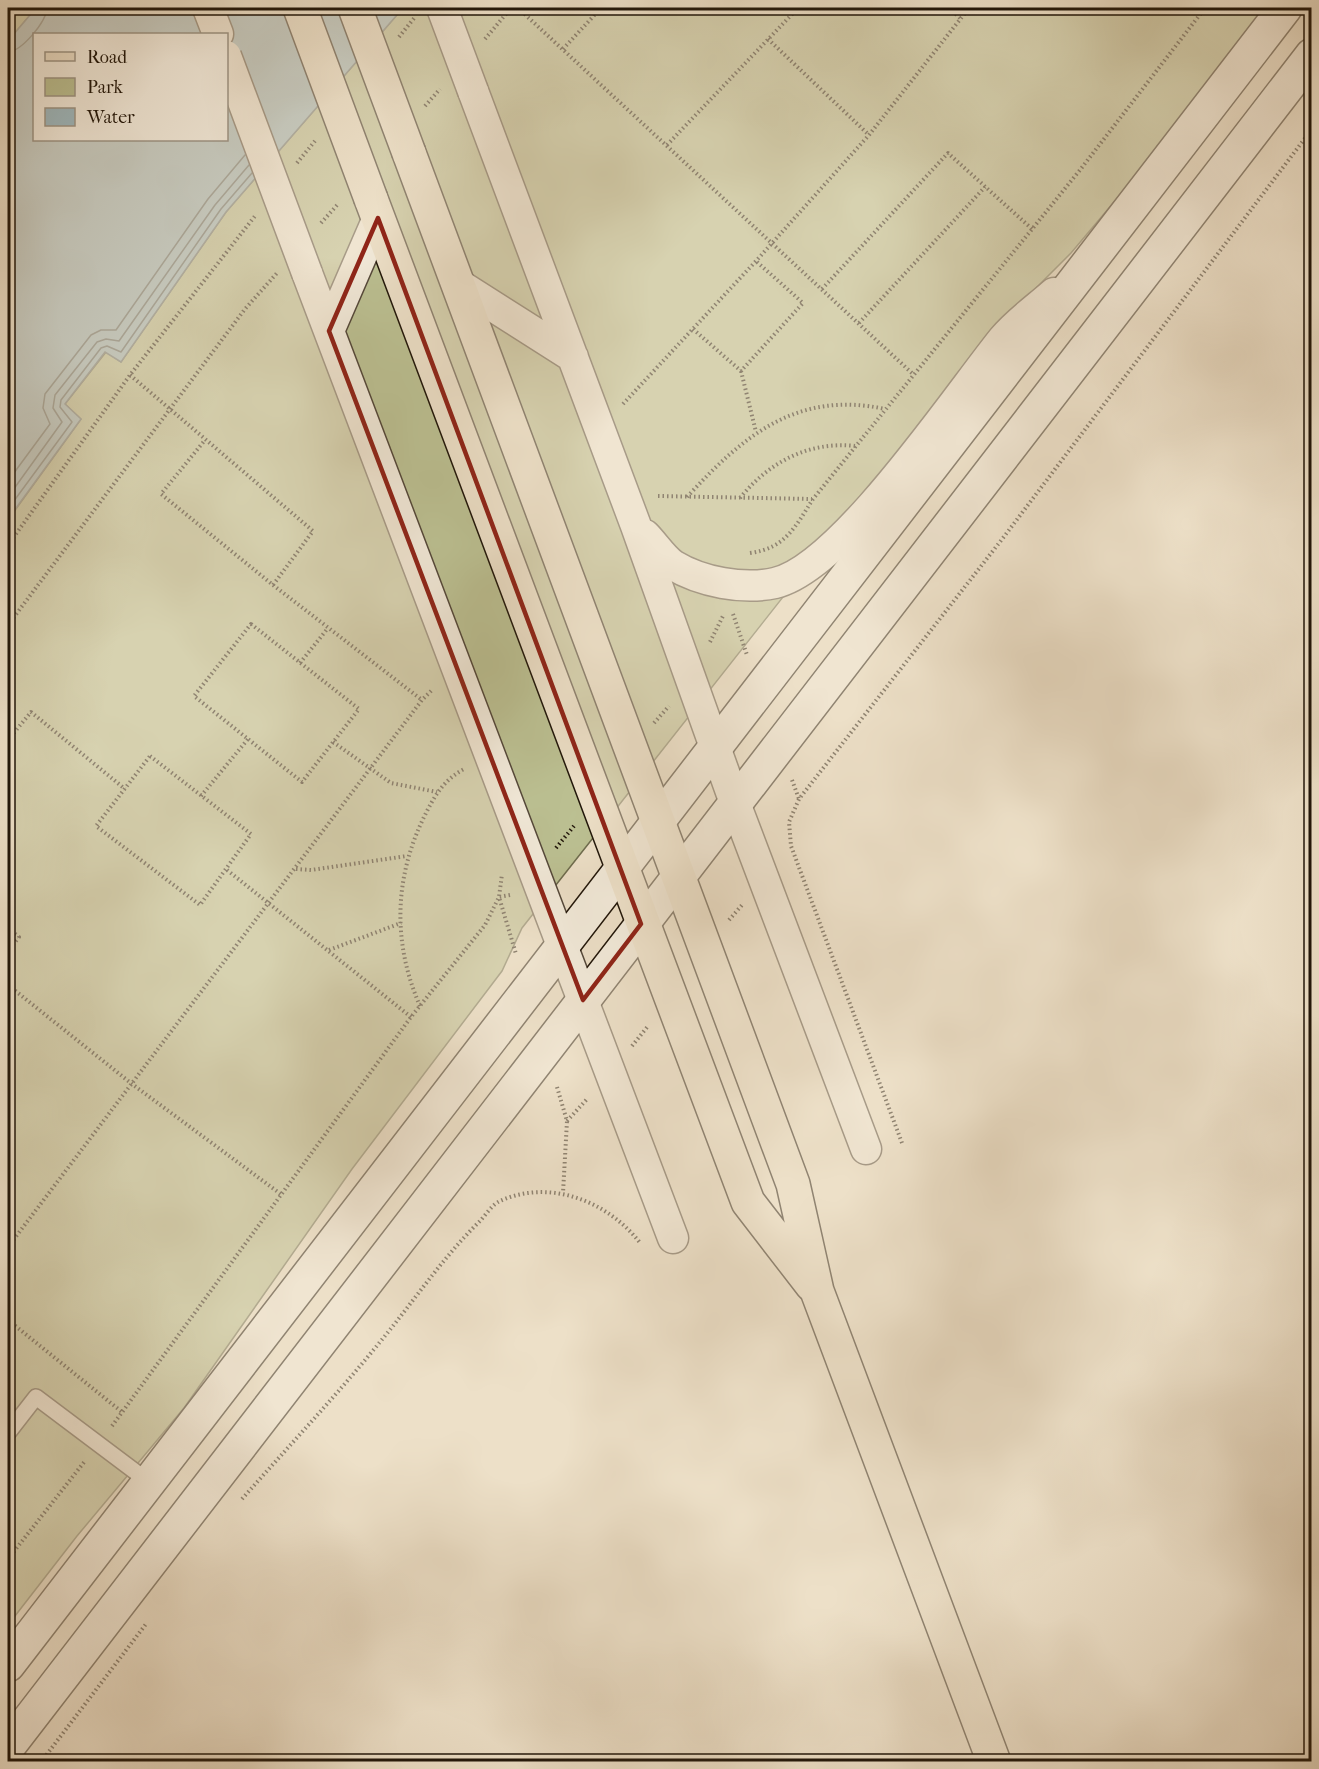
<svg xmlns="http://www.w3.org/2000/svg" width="1319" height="1769" viewBox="0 0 1319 1769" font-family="'IM FELL French Canon',serif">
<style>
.green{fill:#bcc193;stroke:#6e6c4e;stroke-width:1.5}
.water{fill:#9fbac1;stroke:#6d7878;stroke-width:1.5;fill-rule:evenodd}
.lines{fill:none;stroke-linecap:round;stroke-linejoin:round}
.shore{stroke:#606866;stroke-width:1.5}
.lane-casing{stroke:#54483a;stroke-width:18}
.street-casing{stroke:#54483a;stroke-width:33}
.secondary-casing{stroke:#21160a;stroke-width:36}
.primary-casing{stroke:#21160a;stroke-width:36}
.path{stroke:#21160a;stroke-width:4;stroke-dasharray:1.5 3;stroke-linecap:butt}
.lane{stroke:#f3ebdb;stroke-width:15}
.street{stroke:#f3ebdb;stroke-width:30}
.secondary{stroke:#f3ebdb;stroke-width:33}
.primary{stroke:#ede0c8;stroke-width:33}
.street-bridge-casing{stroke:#54483a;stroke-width:33;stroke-linecap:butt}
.primary-bridge-casing{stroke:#21160a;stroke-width:36;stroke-linecap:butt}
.street-bridge{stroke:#f3ebdb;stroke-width:30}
.primary-bridge{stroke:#ede0c8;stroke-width:33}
.marked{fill:none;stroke:#8f2418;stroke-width:4.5;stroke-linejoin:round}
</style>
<rect width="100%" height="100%" fill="#ede0c8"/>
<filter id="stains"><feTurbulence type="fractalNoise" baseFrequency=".00333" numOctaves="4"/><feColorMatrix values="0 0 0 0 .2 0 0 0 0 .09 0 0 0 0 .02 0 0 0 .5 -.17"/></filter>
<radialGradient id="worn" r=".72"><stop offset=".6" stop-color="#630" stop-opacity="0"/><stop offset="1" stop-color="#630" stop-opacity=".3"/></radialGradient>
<path class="green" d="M8,8H36L8,41Z
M403,8H1264L1130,183L1071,253L992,332L522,928L502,971L352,1169L184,1408L77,1536L8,1625V520L81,419L65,404L106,352L121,362L226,212Z"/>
<path class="water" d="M36,8H403L226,212L121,362L105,352L65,404L81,419L8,519V41ZM34,34H226V140H34Z"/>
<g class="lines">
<path class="shore" d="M8,52C22,51 46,22 47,8
M8,481L50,424L43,408L45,394L91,335L101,330H116L208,199L245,155
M8,497L62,422L53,408L55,395L97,342L106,339L119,341L215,205L249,165
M8,509L72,422L60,407L61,400L101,348L107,346L121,352L221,209L252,173"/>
<g class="lane-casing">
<path id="lane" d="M8,1433L36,1397L149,1482"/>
</g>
<g class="street-casing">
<path id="street" d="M208,8L218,34
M473,91L636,526L735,803L866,1149
M307,273L673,1238
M458,284L573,357
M329,331L378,218
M645,535C654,544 663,558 673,565C701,582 743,590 775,583C842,568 957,396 1003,339C1017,322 1037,308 1054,293"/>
</g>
<g class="secondary-casing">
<path id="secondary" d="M8,1665L1285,8
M8,1747L1312,55"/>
</g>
<g class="primary-casing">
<path id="primary" d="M409,153L793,1184L817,1291L994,1762
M371,199L748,1202L812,1285"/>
</g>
<path class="path" d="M518,8L914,375
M949,8L961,19
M399,37L415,17
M485,39L511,8
M768,39L869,135
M563,49L601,8
M425,106L440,89
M667,145L798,8
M297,163L315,141
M321,223L338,204
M822,289L948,153L1032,229
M859,323L985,187
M693,329L741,371L803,303L756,261
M741,371L756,432
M130,375L313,531L273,585L161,494L205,440
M623,404L756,261L869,135L969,8
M658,496L812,499
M687,497C743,436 797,390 885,409
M740,498C769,462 809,441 855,446
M8,545L130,375L255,216
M750,553C786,548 795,527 813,499L1080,170L1205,8
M273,585L422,700
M733,614L747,655
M251,624L359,709L302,782L194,696Z
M8,625L245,309L277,273
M710,642L724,614
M300,663L328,628
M654,723L669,706
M8,740L31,712L125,789
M333,742L391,783L437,792
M150,756L251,834L200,905L96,826Z
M792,780L799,799
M201,796L248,739
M556,848L574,826
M296,869L311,870L407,856
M227,870L411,1017
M510,895L499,897L516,954
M729,920L742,905
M8,928L19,937L8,951
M329,950L401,923
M8,985L132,1084L282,1195
M420,1006C392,942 394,876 426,813C435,795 445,779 464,769
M632,1046L648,1026
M557,1087L567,1121L563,1193
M567,1121L588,1098
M902,1143L791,846L789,822L799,799L1003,538L1312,129
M8,1247L422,700L433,689
M8,1320L122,1412
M112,1426L411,1017L485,925L499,897L502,874
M242,1499C288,1447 336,1396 380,1342C414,1301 443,1257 481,1220C486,1214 493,1204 500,1201C551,1178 609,1202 641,1244
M8,1559L85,1461
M41,1762L146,1624"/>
<use href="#lane" class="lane"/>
<use href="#street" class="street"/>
<use href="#secondary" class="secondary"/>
<use href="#primary" class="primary"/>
<g class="street-bridge-casing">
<path id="street-bridge" d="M442,8L473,91
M226,56L307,273"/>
</g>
<g class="primary-bridge-casing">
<path id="primary-bridge" d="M300,8L371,199
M355,8L409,153"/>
</g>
<use href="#street-bridge" class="street-bridge"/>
<use href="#primary-bridge" class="primary-bridge"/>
</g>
<path d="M0 0H1319V1769H0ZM378,218L641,924L583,1000L329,331Z" fill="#ede0c8" fill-opacity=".55" fill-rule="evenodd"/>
<path class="marked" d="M378,218L641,924L583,1000L329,331Z"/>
<rect width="1319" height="1769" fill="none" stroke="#ede0c8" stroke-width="30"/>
<rect x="9" y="9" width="1301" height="1751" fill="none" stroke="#21160a" stroke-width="3"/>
<rect x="15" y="15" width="1289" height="1739" fill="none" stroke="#21160a" stroke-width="1.5"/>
<rect x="33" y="33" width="195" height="108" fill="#f3ebdb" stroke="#9f9687" stroke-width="1.5"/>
<rect x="45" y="52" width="30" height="9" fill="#ede0c8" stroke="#9f9687" stroke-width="1.5"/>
<text x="87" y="63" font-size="18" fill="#21160a">Road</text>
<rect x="45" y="78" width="30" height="18" fill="#bcc193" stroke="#9f9687" stroke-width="1.5"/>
<text x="87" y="93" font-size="18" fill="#21160a">Park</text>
<rect x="45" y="108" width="30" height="18" fill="#9fbac1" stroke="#9f9687" stroke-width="1.5"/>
<text x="87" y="123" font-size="18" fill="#21160a">Water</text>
<rect width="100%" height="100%" filter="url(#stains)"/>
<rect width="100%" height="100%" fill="url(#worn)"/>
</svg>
